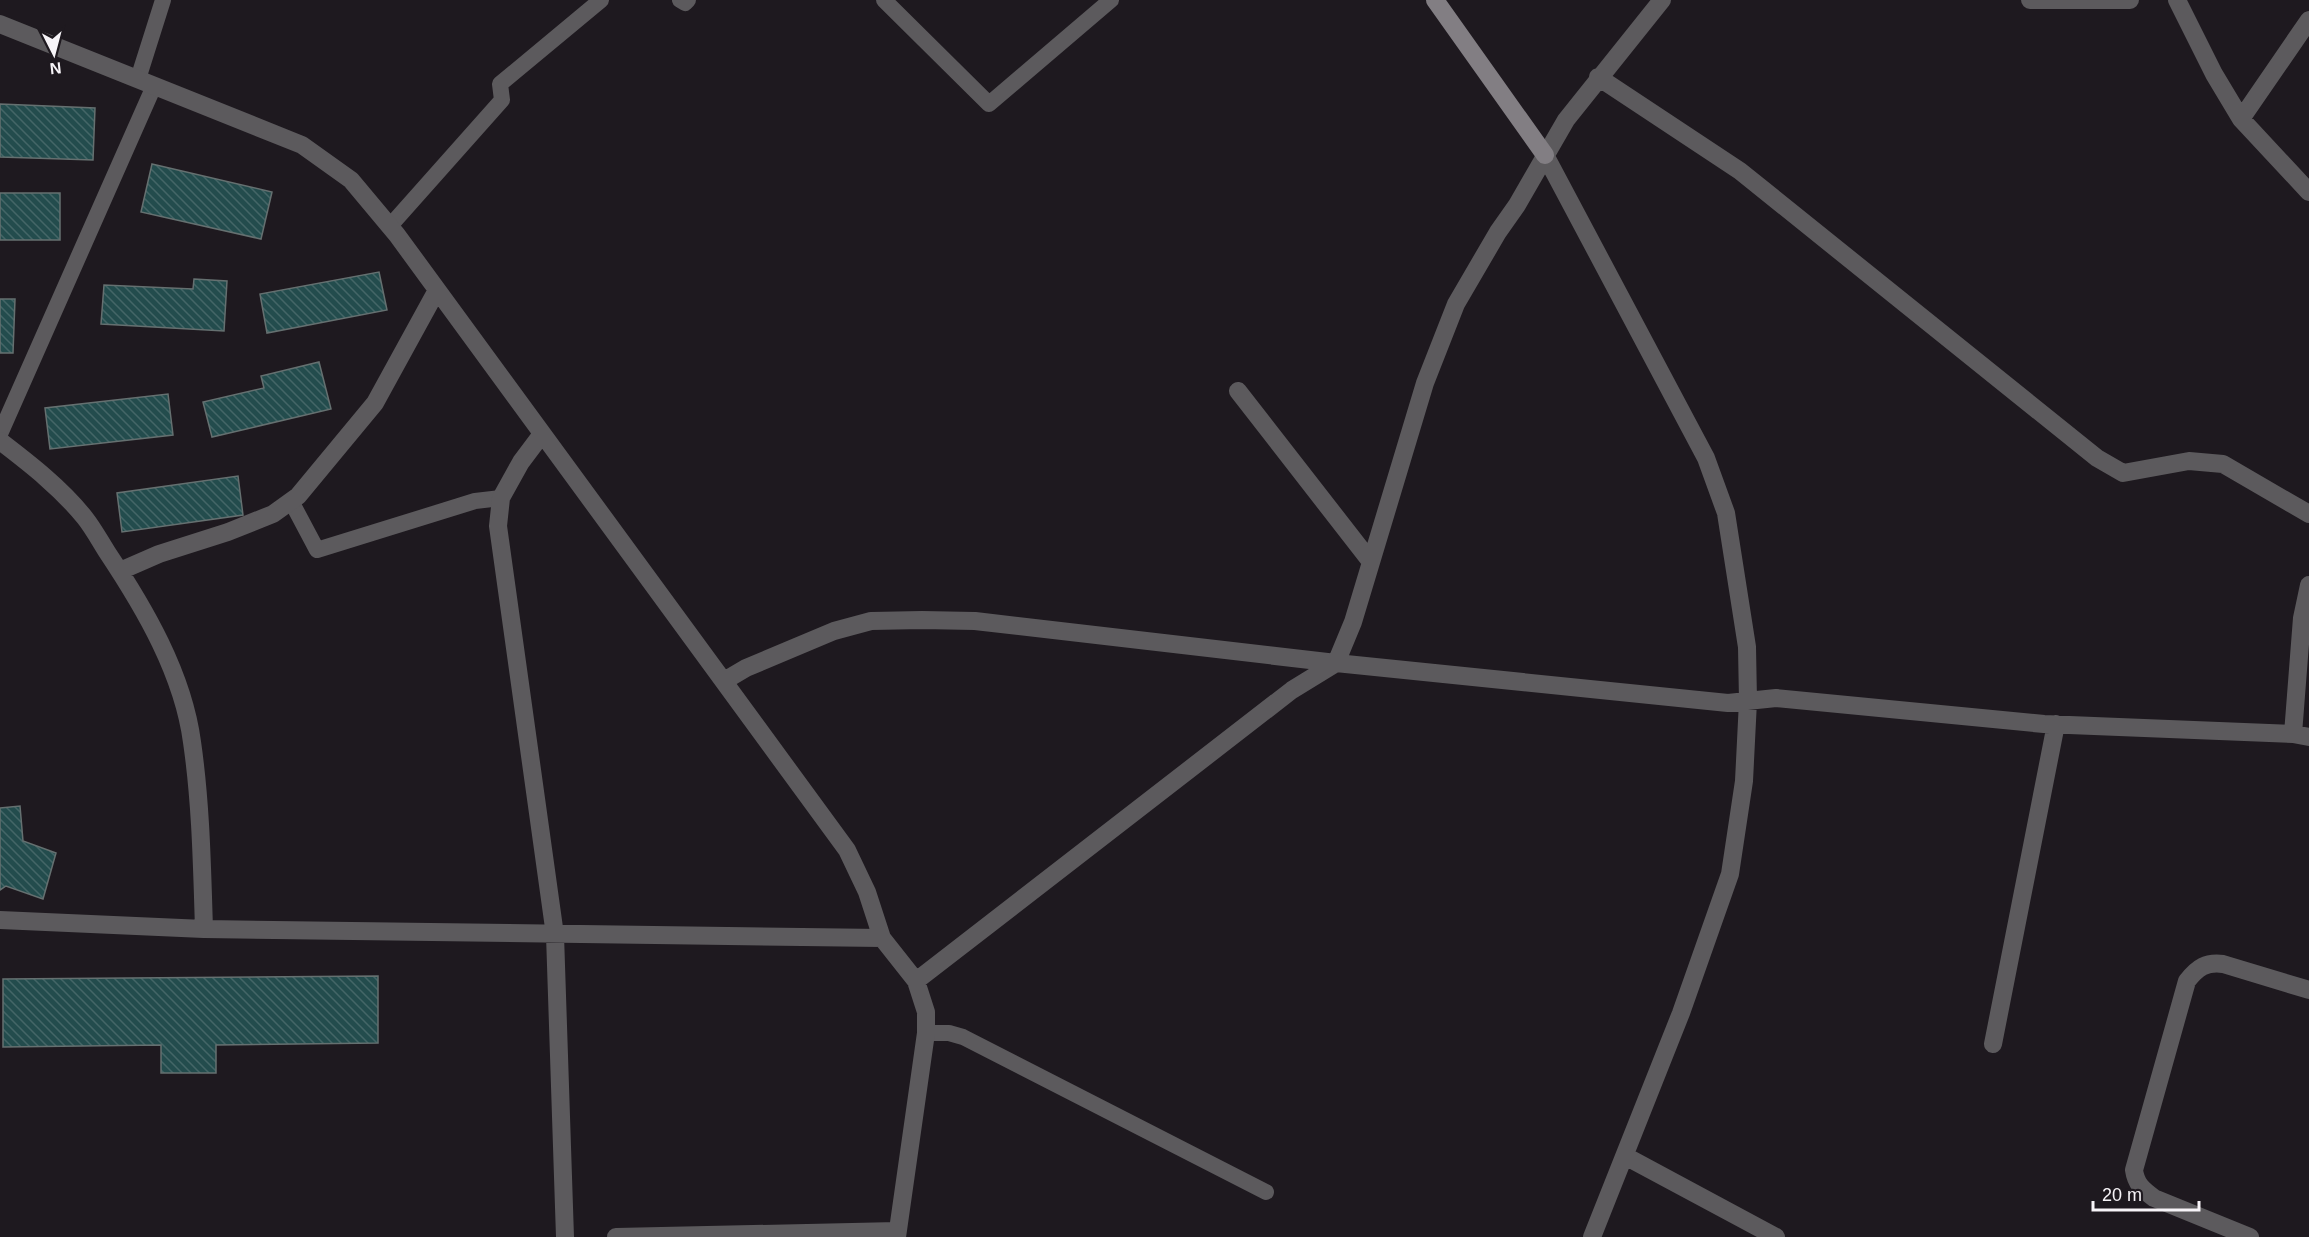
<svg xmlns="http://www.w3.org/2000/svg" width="2309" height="1237" viewBox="0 0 2309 1237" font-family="Helvetica,sans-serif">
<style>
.building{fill:url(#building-back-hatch);stroke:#657070;stroke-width:1.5}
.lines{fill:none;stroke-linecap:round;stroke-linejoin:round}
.lane{stroke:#5c5a5d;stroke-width:16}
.street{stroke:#5c5a5d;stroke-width:18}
.secondary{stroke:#827e83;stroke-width:18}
</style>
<defs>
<pattern id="building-back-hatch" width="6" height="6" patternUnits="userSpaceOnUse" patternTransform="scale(1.5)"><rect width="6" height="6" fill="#234c4d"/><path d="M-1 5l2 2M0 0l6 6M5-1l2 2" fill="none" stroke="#446667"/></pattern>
</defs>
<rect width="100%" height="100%" fill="#1e191f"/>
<path class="building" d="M0,104L95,108L93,160L0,157Z
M152,164L272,192L261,239L141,212Z
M0,193H60V240H0Z
M379,272L387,310L267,333L260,294Z
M194,279L227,281L224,331L101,324L104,285L193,289Z
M0,299H15L13,353H0Z
M319,362L331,409L212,437L203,402L264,388L261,376Z
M168,394L173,435L50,449L45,408Z
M238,476L243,515L122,532L117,493Z
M20,806L23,841L56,853L43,899L6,886L0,890V808Z
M378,976V1043L216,1045V1073H161V1045L3,1047V979Z"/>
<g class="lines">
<path class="lane" d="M680,0L685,3L688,0
M884,0L989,104L1111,0
M138,79L163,0
M390,226L502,100L500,84L601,0
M0,434L154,86
M291,501L317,550L475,501L501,498
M926,1033H949L963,1037L1266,1192"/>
<path class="street" d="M2030,0H2130
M2177,0L2214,74L2241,119L2309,192
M0,24L302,145L351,180L397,235L847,850L867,892L882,938L916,981L926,1012V1033L897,1237
M1598,77L1740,171L2097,458L2123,473L2189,461L2223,464L2309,514
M2241,119L2309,20
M1545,155L1706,458L1726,513L1747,647L1748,701L1744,781L1730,874L1681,1013L1592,1237
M1238,391L1371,562
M542,434L521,462L501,498L498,526L555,935L565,1237
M0,441C30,464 61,488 85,518C93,528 100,541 107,552C145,609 183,674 192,742C201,804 202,867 204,929
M120,571L159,554L228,532L273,514L298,496L375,403L437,290
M724,681L746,668L834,631L871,621L922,620L975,621L1336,663L1728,703L1776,698L2044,724L2293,734L2309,737
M2293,734L2302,618L2309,585
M0,920L204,929L882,938
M916,981L1292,690L1336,663L1353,622L1425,383L1456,304L1498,232L1517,205L1566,120L1662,0
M1993,1044L2056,724
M1625,1156L1776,1237
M616,1237L897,1231
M2250,1237L2154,1198C2142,1189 2136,1184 2134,1170L2187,981C2198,967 2206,962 2223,964L2309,990"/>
<path class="secondary" d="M1435,0L1545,155"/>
</g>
<g transform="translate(54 54) rotate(174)" stroke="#1e191f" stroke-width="4.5" paint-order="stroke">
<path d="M0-4.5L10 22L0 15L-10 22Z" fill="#f7f4f8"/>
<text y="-9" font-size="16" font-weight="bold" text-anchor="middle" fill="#f7f4f8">N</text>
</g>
<path d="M2093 1201v9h106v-9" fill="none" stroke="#f7f4f8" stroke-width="3"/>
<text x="2102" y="1201" font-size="18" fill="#f7f4f8" stroke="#1e191f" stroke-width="4.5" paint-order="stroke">20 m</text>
</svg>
